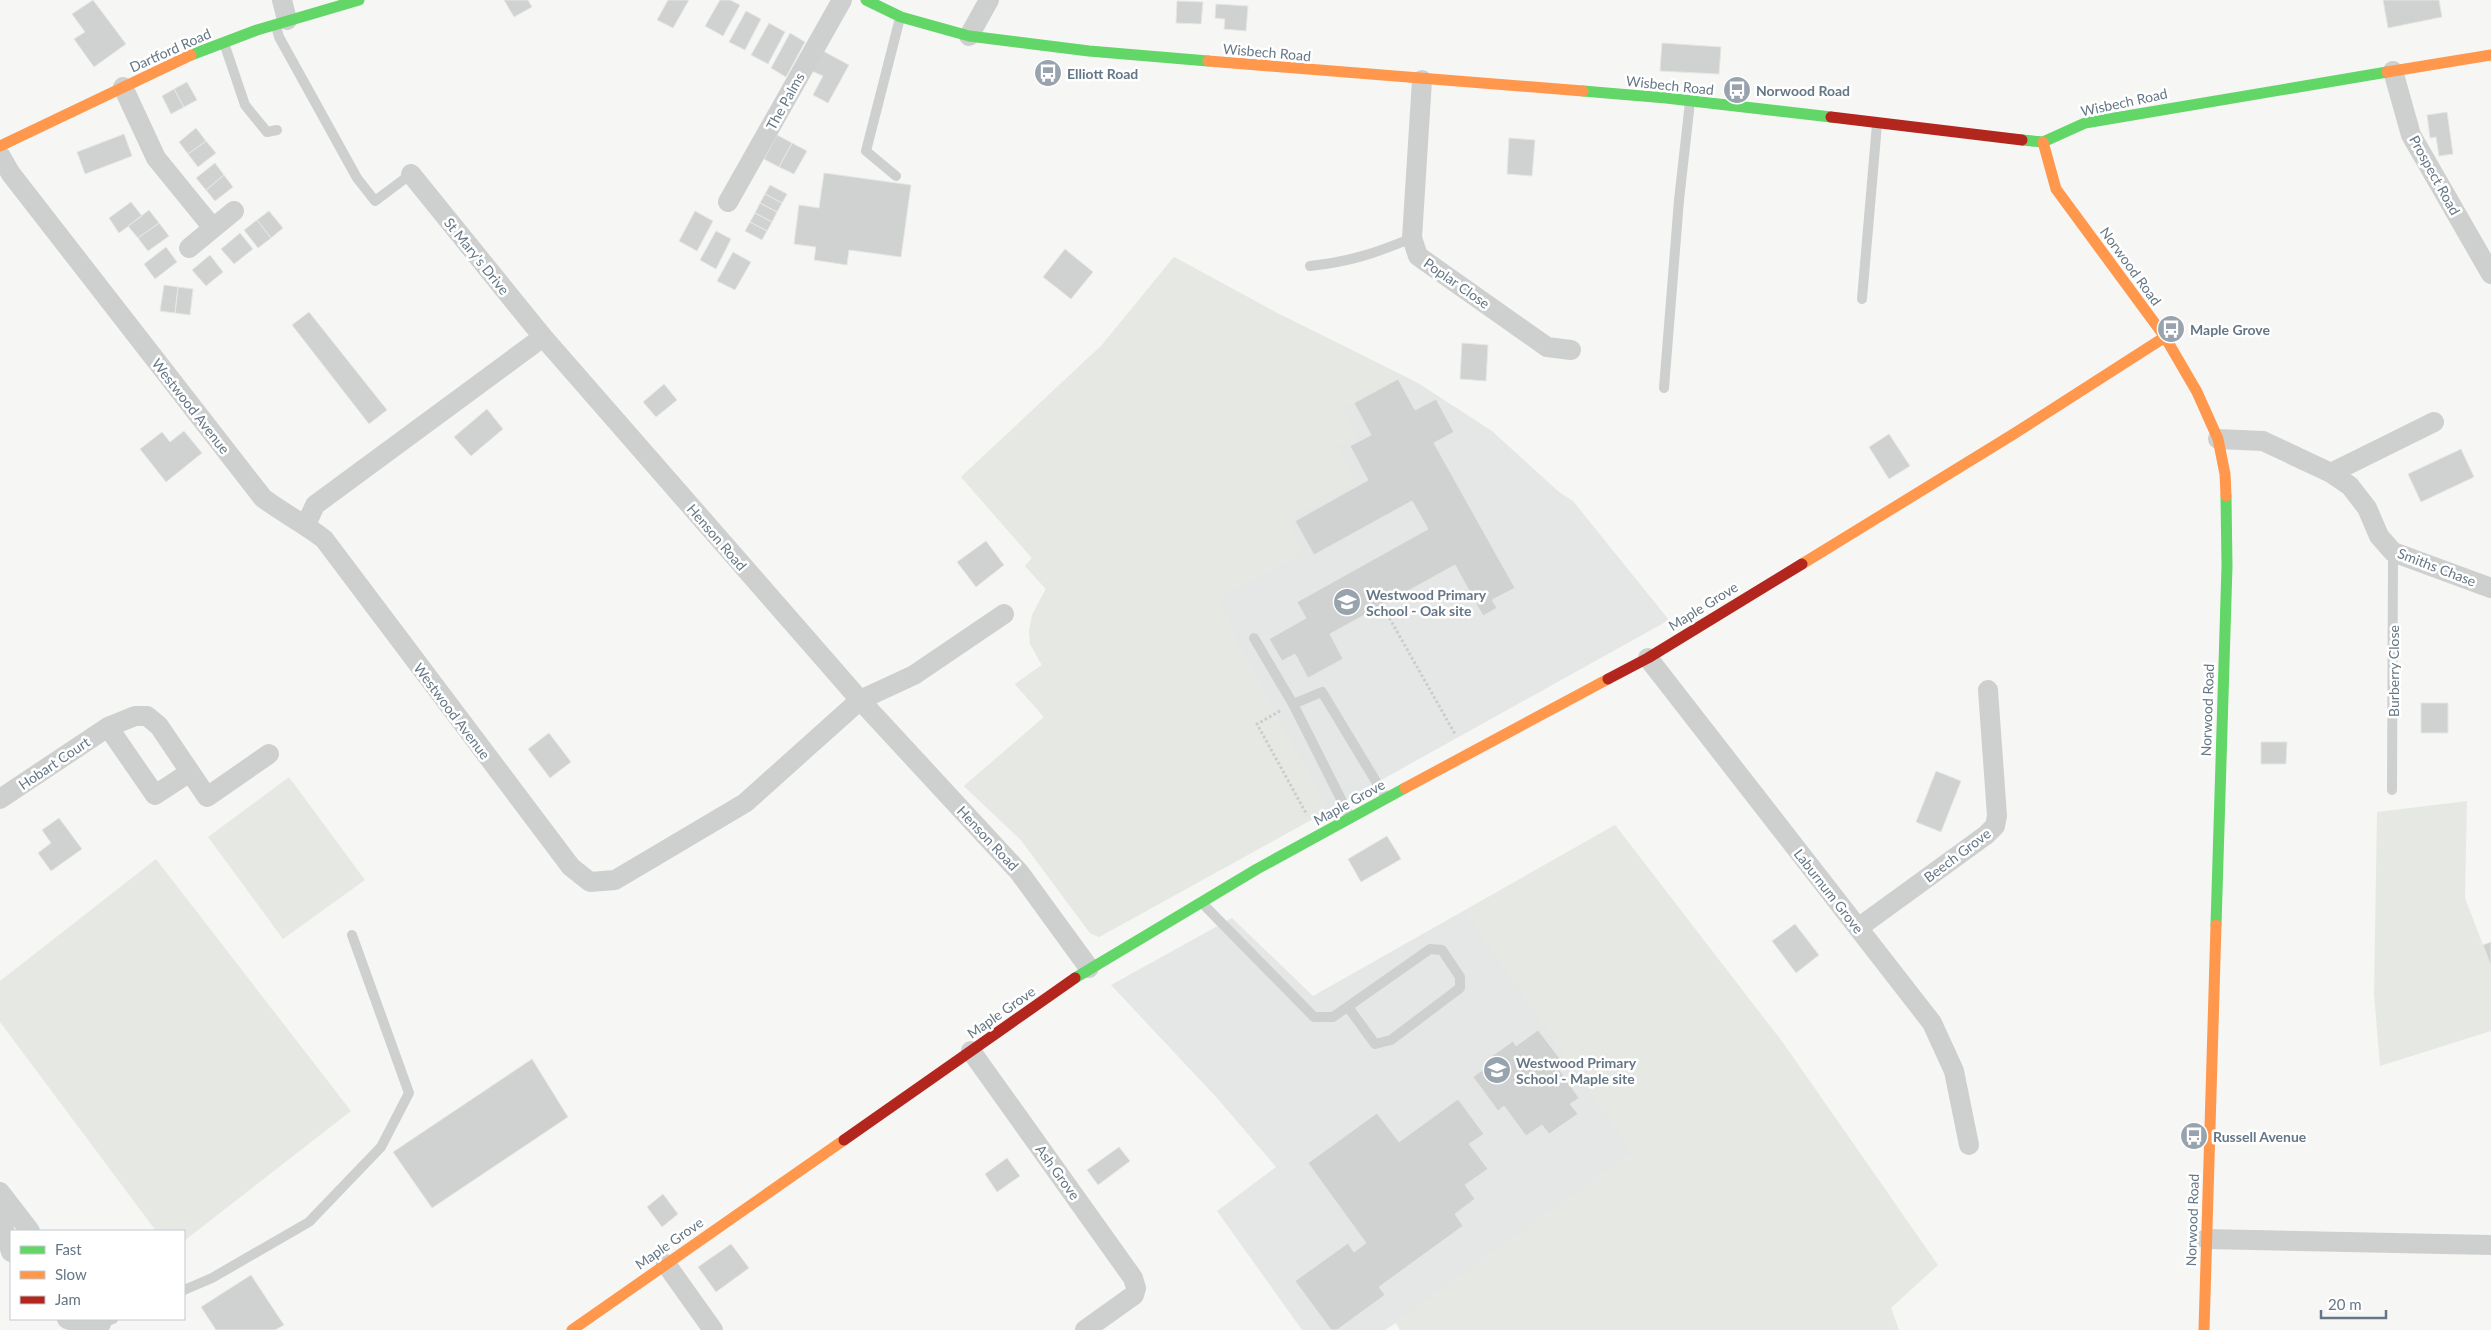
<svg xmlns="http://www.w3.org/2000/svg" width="2491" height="1330" viewBox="0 0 2491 1330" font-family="Lato,sans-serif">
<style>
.built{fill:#e5e6e6}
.green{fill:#e6e9e3}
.building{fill:#d0d1d1;stroke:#e6e6e4}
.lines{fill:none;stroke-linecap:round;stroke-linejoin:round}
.path{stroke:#cccccd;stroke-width:3;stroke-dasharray:2.5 2.5;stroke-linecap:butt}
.lane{stroke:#ced0d0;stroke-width:10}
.street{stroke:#ced0d0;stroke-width:20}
.fast{stroke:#63d668;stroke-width:11}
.slow{stroke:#ff974d;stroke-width:11}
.jam{stroke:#b3261e;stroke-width:11}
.labels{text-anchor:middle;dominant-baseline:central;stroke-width:5;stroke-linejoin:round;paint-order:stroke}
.street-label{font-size:14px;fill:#657786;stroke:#fff}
.poi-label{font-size:14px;font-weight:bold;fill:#657786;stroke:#fff;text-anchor:start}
</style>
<rect width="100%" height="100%" fill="#f6f6f5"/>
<path class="built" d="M1174,257L1275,312L1418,383L1492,431L1559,492L1573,501L1669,620L1099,937L1090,933L1021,840L964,786L1044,717L1015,684L1042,665L1030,644L1029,631L1032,615L1046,589L1025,566L1032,558L961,477L1102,345Z
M1615,825L1783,1043L1887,1192L1400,1330L1396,1323L1385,1330H1302L1217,1211L1276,1167L1217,1098L1111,985L1232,918L1313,996Z"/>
<path class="green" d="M1174,257L1275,312L1404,376L1341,408L1356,436L1337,447L1354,483L1287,521L1303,552L1219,599L1237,642L1323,802L1324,813L1099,937L1090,933L1021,840L964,786L1044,717L1015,684L1042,665C1022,633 1029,620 1046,589L1025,566L1032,558L961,477L1102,345Z
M289,777L365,880L283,939L208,837Z
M2467,801L2465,898L2491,966V1031L2380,1066L2374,994L2377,812Z
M1615,825L1783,1043L1938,1265L1891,1308L1899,1330H1400L1396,1322L1632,1152L1465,911Z
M156,859L351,1111L184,1241V1231H156L0,1022V981Z"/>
<path class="building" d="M93,0L126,44L94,67L74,39L85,32L72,14Z
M504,0H528L532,7L514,17Z
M668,0H689L673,28L657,20Z
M720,0H730L740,5L723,36L705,26Z
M2383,0H2439L2442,17L2388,28Z
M1177,1L1203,2L1201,24L1176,23Z
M1216,4L1248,6L1246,31L1224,29L1225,19L1215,18Z
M746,11L761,19L745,50L729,42Z
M769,23L785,32L768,64L751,55Z
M790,33L805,42L786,77L771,68Z
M1662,43L1721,47L1719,74L1660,71Z
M823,51L849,65L828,103L813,95L823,76L812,71Z
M187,82L197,100L184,107L174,89Z
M174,89L184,107L171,114L162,96Z
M2447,112L2453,154L2439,156L2436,137L2430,138L2427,115Z
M196,128L206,141L188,154L179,142Z
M124,134L132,156L85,174L77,152Z
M777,135L792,143L779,167L764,159Z
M1509,138L1535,140L1532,176L1507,174Z
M206,141L216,153L198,167L188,154Z
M792,143L807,151L794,174L779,167Z
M215,163L224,175L206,190L196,178Z
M824,173L911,185L901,257L849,250L847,265L814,260L816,247L794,244L799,205L819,208Z
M224,175L233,187L215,201L206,190Z
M770,185L787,194L782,203L765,194Z
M765,194L782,203L777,212L760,203Z
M131,202L142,216L119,233L109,218Z
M760,203L777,212L772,222L755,213Z
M149,210L159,223L138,238L128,226Z
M269,211L283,228L271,238L257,220Z
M695,211L713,221L697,251L679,241Z
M755,213L772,222L767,231L750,222Z
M257,220L271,238L258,248L244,230Z
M750,222L767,231L762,240L745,231Z
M159,223L169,236L148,251L138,238Z
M716,231L731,239L716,269L700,260Z
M240,233L253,249L234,264L221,249Z
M166,247L177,262L155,279L144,264Z
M1065,249L1093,272L1071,299L1043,277Z
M733,252L751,262L735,290L717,281Z
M210,255L223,272L206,286L192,270Z
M164,285L178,287L175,313L160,311Z
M178,287L193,289L190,315L175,313Z
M309,312L387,410L369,424L292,325Z
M1462,343L1488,345L1486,381L1460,379Z
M1398,379L1415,410L1436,399L1454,432L1434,443L1515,588L1492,600L1497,608L1483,616L1455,565L1330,634L1343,659L1308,678L1295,654L1282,661L1269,639L1306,618L1297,602L1428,529L1412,501L1314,555L1295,521L1368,480L1350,446L1371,435L1354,403Z
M664,384L677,400L656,417L643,402Z
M487,409L503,429L471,456L454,437Z
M184,431L202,453L166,482L140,449L162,432L170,442Z
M1889,434L1910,466L1889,479L1869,447Z
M2461,449L2474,477L2421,502L2408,474Z
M986,541L1004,565L976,587L957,562Z
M2421,703H2448V733H2421Z
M549,733L571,762L550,778L528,749Z
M2261,742H2287L2286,764H2261Z
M1936,771L1961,781L1941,832L1916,822Z
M59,818L82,849L51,871L38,853L51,843L42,830Z
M1387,836L1401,859L1361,882L1348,859Z
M1795,924L1819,955L1796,973L1772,941Z
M2491,942V966L2483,945Z
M1538,1030L1564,1064L1558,1068L1579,1098L1570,1104L1578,1114L1549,1134L1542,1125L1526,1136L1504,1106L1498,1111L1473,1077L1495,1061L1492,1056L1513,1041L1516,1046Z
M532,1059L568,1117L432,1208L393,1152Z
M1458,1099L1484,1134L1469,1144L1488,1169L1465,1185L1475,1199L1455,1214L1463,1226L1379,1287L1385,1295L1337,1330H1331L1295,1281L1348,1243L1354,1252L1366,1243L1308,1163L1377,1113L1399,1142Z
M1119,1147L1130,1161L1098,1185L1087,1170Z
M1007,1158L1020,1176L997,1192L985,1174Z
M663,1194L678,1214L662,1227L647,1207Z
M731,1244L749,1268L716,1292L698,1267Z
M251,1275L284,1325L275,1330H216L201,1307Z"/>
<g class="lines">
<path class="path" d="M1382,605L1455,734
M1280,711L1257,724L1307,815"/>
<path class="lane" d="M276,26L279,37L357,178L375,201L411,174
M224,43L245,105L267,132L277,130
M896,176L866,151L900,18
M1310,266C1349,262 1376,253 1412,238
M1862,299L1877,124
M1664,388L1679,200L1690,102
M1254,638L1293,704L1350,817
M1293,704L1322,692L1386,798
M2392,790L2393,552
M1202,903L1314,1017H1333L1430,949L1442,950L1460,977V988L1391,1040L1375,1044L1348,1007
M184,1290L212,1278L309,1222L381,1147L409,1093L352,935
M101,1324L113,1319"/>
<path class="street" d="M282,0L287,20
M969,36L989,0
M2393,71L2411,135L2491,274
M1422,80L1412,238L1418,256L1547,347L1571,350
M123,87L156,158L213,228
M0,155L11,174L263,498C283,513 305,524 324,539L571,867L590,882L615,880L745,803L860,700L914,675L1004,614
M411,174L543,337
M728,202L842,0
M189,248L234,211
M2218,439L2263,441L2331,473L2434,422
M2331,473L2350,486L2367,508L2379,536L2393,552L2491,588
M306,525L315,505L543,337L860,700L1019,872L1089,968
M1648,658L1932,1023L1954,1071L1969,1145
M108,727L155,795L190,772
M0,799L108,727L135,716H147L159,726L207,797L269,754
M1858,928L1986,835L1995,826L1997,816L1988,690
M971,1051L1133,1278L1136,1288L1134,1295L1085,1330
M0,1192L30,1231
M2,1195L1,1219L11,1252
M2206,1239L2491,1245
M666,1264L713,1330
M67,1319L86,1326L101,1324"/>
<path class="fast" d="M866,0L901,17L969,36L1089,51L1208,61
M191,55L257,30L359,0
M1583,91L1666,98L1831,117
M2022,140L2043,142L2085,123L2387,72
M2216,925L2227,566L2226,496
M1075,978L1257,869L1405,788"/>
<path class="slow" d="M1208,61L1583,91
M2387,72L2491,55
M2043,142L2056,189L2165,337L2197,392L2218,439L2225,474L2226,496
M0,146L191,55
M1802,564L2012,435L2165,337
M1405,788L1608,679
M572,1330L844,1140
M2204,1330L2216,925"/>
<path class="jam" d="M1831,117L2022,140
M1608,679L1648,658L1802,564
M844,1140L1075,978"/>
</g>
<defs>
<g id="bus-disc" transform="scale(1.4375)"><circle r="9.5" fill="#98a3ad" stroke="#fff"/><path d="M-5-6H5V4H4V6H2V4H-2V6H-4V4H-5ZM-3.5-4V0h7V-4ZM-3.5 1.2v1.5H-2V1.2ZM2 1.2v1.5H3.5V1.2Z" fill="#fff"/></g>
<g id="school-disc" transform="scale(1.4375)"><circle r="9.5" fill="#98a3ad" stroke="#fff"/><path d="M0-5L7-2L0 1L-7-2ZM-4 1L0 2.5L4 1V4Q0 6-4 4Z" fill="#fff"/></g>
</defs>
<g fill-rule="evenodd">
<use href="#bus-disc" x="1048" y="73"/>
<use href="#bus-disc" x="1737" y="90"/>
<use href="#bus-disc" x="2171" y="329"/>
<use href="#school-disc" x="1347" y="602"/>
<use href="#school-disc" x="1497" y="1070"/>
<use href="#bus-disc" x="2194" y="1136"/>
</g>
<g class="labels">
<g class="street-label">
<text transform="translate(170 50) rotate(-24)">Dartford Road</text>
<text transform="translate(1267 52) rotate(5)">Wisbech Road</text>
<text transform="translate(1670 85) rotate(6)">Wisbech Road</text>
<text transform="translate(785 101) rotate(-61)">The Palms</text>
<text transform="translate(2124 102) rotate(-12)">Wisbech Road</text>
<text transform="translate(2435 175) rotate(61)">Prospect Road</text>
<text transform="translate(477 256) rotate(51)">St Mary's Drive</text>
<text transform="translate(2131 266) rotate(54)">Norwood Road</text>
<text transform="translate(1457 283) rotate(35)">Poplar Close</text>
<text transform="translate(191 406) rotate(52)">Westwood Avenue</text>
<text transform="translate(717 537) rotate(49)">Henson Road</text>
<text transform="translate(2437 567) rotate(21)">Smiths Chase</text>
<text transform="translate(1703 606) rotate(-32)">Maple Grove</text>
<text transform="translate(2393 671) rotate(-90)">Burberry Close</text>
<text transform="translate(2207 710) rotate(-88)">Norwood Road</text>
<text transform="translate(452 711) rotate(53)">Westwood Avenue</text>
<text transform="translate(54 763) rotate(-34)">Hobart Court</text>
<text transform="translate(1349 802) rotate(-29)">Maple Grove</text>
<text transform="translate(988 838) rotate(47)">Henson Road</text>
<text transform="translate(1957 855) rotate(-37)">Beech Grove</text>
<text transform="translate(1829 891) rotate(52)">Laburnum Grove</text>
<text transform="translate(1001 1012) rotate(-35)">Maple Grove</text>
<text transform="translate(1058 1172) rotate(54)">Ash Grove</text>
<text transform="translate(2192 1220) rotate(-88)">Norwood Road</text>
<text transform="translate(669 1243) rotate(-35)">Maple Grove</text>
</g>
<g class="poi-label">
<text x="1067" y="73">Elliott Road</text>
<text x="1756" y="90">Norwood Road</text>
<text x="2190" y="329">Maple Grove</text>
<text x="1366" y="594">Westwood Primary<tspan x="1366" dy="16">School - Oak site</tspan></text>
<text x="1516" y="1062">Westwood Primary<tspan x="1516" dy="16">School - Maple site</tspan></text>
<text x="2213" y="1136">Russell Avenue</text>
</g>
</g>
<rect x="10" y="1230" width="175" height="90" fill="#ffffff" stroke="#c1c9cf"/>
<rect x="20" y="1246" width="25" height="8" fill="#63d668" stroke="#c1c9cf"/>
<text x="55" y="1255" font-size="15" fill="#657786">Fast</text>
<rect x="20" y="1271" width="25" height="8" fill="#ff974d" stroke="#c1c9cf"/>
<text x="55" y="1280" font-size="15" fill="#657786">Slow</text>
<rect x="20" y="1296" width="25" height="8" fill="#b3261e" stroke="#c1c9cf"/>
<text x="55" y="1305" font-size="15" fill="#657786">Jam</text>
<path d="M2321 1310v8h65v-8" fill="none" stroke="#657786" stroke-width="2.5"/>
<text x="2328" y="1310" font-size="15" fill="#657786" stroke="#ffffff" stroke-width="4" paint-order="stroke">20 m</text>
</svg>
